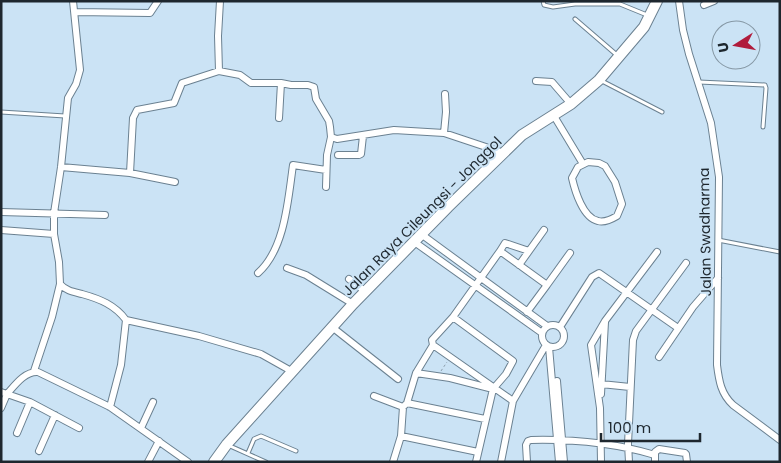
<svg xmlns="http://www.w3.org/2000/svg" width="781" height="463" viewBox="0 0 781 463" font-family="Poppins,sans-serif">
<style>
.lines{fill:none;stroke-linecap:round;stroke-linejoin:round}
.service-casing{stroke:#6b8191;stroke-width:5}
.minor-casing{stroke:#6b8191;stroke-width:8}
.primary-casing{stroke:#6b8191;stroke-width:12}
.path{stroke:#8d9fad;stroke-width:1;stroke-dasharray:2.5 2.5;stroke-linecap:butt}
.service{stroke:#fff;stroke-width:3}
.minor{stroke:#fff;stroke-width:6}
.primary{stroke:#fff;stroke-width:10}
.labels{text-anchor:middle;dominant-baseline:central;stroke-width:4;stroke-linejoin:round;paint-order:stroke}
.street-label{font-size:14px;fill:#1e272e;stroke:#cbe3f5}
</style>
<rect width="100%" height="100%" fill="#cbe3f5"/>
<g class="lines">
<g class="service-casing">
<path id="service" d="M543,1L544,5L553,7L575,4H620L647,15
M575,19L618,56
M600,80L662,112
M699,82L765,85L766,88L763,127
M1,112L65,116
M718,240L780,252
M230,446L266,462
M248,453L254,439L261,436L296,451"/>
</g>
<g class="minor-casing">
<path id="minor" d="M73,1L80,70L76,84L68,98L61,167L54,213V234L59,262L60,284C66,291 74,292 82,294C100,299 115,305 126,320L121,365L110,407
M679,1L683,30L689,54L711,123L719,177L717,365C719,381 721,394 733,405L780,440
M704,5L714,1
M75,12L150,13L158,1
M219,71L218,36L220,1
M536,81L552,82L571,104
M554,116L583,164
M279,118L281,83
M444,133L446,112L445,94
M331,137L337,139L394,130L444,133L504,153
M338,155H359L361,154L363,136
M588,162L599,163L605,166L615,182L622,204L617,216C612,219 605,223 598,221C583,218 575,191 572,178L578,167Z
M61,167L130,173L133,118L137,110L174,103L182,83L219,71L240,75L251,83H281L291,85H308L314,87L316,99L329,121L330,127L331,137L327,155L326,187
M130,173L175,182
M1,212L105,215
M1,230L54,234
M421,234L547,326
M413,241L542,333
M500,251L505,243L529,251
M519,265L544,230
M287,268L306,275L353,304
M258,273C285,249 288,200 293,165L326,170
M349,279L366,292
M547,285L570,253
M453,317L432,340L433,345L513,401
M126,320L199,336L261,354L293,372
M542 336a11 11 0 1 1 22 0a11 11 0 1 1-22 0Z
M332,327L398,379
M560,327L592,277L599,273L678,328
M549,347L559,462
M659,357L693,307L718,278
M34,371L52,317L60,284
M416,373L450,378L493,389
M557,381L564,462
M601,384L630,387
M1,392L7,394C15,385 25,371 38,372L110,407L188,462
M601,394L605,322
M374,396L403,407
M407,403L416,373L433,345
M1,408L7,394L30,402L79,428
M141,428L153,402
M17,433L30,402
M401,436L478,452
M39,451L55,415
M148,462L159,441
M393,462L401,436L403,407L407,403L485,419
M476,462L493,389L506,374L513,361L453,317L500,251L547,285L527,312
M501,462L513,401L546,345
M527,462L526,445L528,441L531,440C573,439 614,443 655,455
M601,462L600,408L591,345L605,321L657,252
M629,462L628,444L633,340L636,331L686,263
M655,462V452L659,449L685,453L686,454L687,462"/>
</g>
<g class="primary-casing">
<path id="primary" d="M214,462L227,444L353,304L448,207L522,135L571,104L599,80L644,27L657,1"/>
</g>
<path class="path" d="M441,371L447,362"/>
<use href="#service" class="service"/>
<use href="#minor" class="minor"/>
<use href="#primary" class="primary"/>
</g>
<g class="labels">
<g class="street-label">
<text transform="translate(422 216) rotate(-45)">Jalan Raya Cileungsi - Jonggol</text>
<text transform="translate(705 232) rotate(-91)">Jalan Swadharma</text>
</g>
</g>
<rect width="781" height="463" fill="none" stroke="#1e272e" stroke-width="5"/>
<g transform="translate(736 45) rotate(259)"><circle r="24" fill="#cbe3f5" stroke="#8698a5"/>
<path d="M0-4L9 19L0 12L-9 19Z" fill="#b01c3c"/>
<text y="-8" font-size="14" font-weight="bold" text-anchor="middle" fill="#1e272e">U</text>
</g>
<path d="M601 433v8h99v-8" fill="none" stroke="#1e272e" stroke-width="2.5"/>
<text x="608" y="433" font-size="15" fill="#1e272e" stroke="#cbe3f5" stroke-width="4" paint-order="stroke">100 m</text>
</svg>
